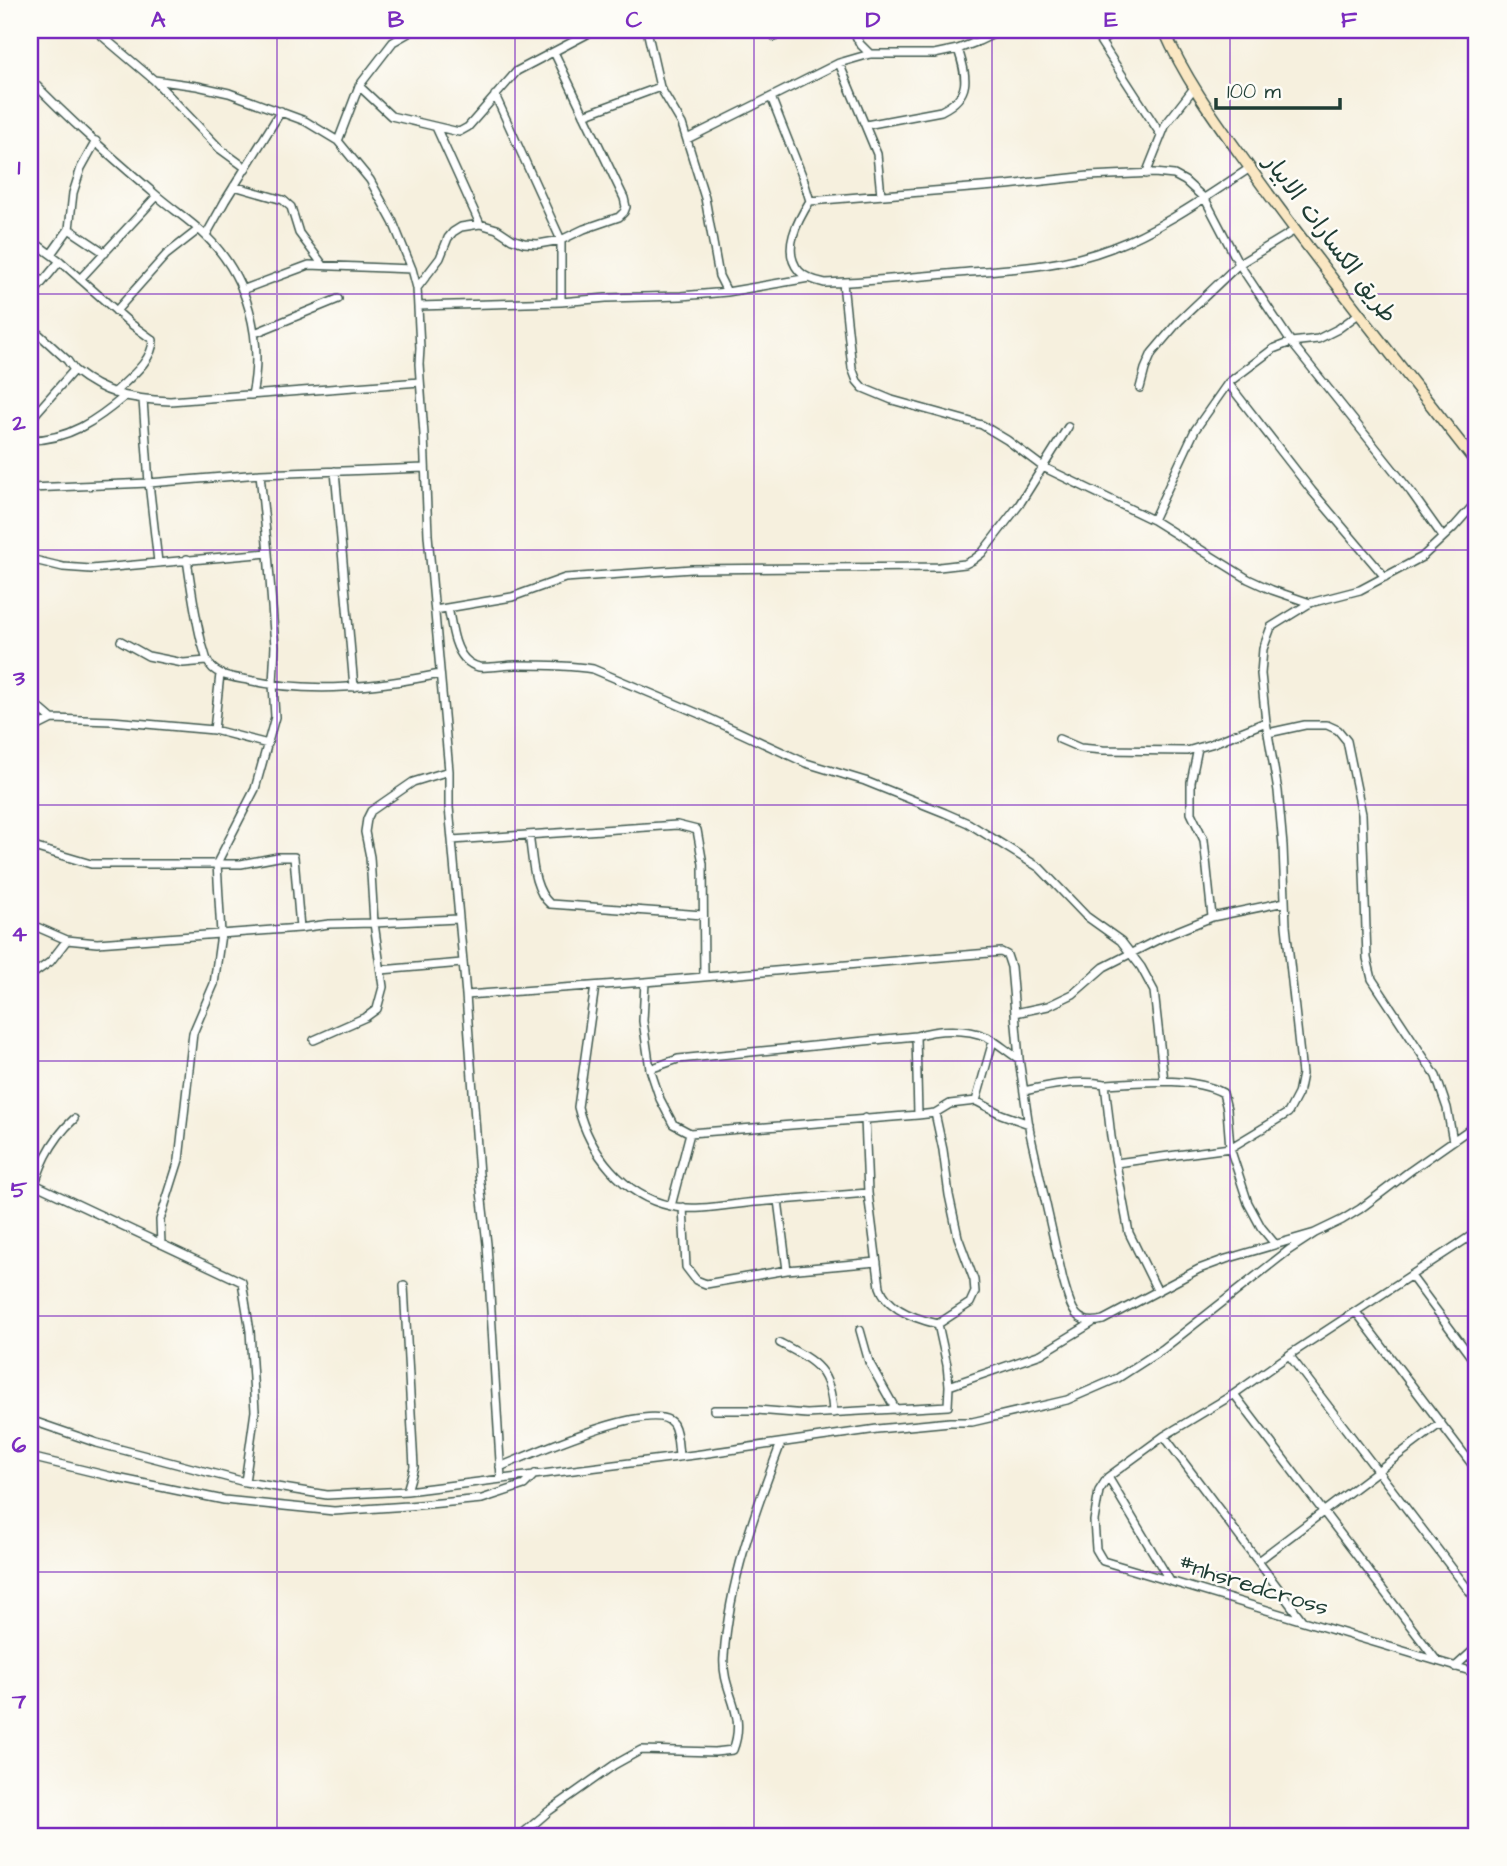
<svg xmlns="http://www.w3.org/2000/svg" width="1507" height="1866" viewBox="0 0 1507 1866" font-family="'Architects Daughter','Playpen Sans Arabic',sans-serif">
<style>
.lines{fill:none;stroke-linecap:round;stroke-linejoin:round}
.street-casing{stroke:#3f584e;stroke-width:10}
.secondary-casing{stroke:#3f584e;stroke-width:13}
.street{stroke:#fff;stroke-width:7}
.secondary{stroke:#fae7c3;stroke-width:10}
.grid{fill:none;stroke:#7b2cbf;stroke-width:2;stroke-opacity:0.55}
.labels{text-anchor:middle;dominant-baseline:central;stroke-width:5;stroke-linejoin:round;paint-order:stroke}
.street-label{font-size:24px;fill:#1f3d34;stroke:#fdfcf7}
.neatline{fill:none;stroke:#7b2cbf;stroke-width:2.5}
.grid-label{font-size:23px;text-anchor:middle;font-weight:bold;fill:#7b2cbf}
</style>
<rect width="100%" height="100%" fill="#fdfcf7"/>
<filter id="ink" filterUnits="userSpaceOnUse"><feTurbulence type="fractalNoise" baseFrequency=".0143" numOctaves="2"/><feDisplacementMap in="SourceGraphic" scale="14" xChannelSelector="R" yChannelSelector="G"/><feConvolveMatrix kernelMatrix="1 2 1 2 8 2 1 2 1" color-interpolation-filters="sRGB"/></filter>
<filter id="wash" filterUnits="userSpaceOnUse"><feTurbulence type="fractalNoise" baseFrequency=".00686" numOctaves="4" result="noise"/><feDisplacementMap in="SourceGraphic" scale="28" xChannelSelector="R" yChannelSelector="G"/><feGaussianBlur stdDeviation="1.57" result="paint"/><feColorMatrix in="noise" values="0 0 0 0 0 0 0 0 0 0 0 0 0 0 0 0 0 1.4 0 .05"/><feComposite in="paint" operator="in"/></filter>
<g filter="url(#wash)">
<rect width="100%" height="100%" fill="#f6f0de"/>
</g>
<g filter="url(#ink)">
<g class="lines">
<g class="street-casing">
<path id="street" d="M95,30L154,80L220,149L246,168
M647,30L660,87L682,124L705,198L719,276L727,292L809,278
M769,30L775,37
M853,30L860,44L870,54
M1093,30L1161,135
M1101,41L1119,30
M839,63L877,154L881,195
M30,79C69,120 113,158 156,195C172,209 191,221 206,236C248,277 264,339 252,395
M154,80L197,86L229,93L305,121L338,141L370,180L393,222L412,269L417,288L420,348L419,364L424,435L428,535L449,771V807L466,995L645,982L1001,952L1007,955L1011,967L1019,1059L1030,1133L1063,1280C1070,1303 1073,1328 1103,1320L1199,1269L1226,1259L1315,1233
M359,86L391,116L459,132L468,127L517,71L595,30
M495,95L561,240V302
M771,97L803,178L810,201C798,220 781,250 799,271C805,278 816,281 825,283C869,282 914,277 958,273C1010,269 1062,267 1111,248C1161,229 1206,197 1250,168
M584,115L660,87
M866,125L941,111C972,96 967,77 958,49
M436,127L480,224
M687,139L839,63L870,54H934L958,49L979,41L1002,30
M338,141L359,86L393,42L414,30
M1146,174L1166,124L1194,88
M234,186L283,200L291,207L299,233L323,265
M810,201L1007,185L1089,176L1154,173L1174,175L1185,181L1205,199L1239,264L1291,342L1411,492L1443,537
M69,229L105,253
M206,235L225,201L281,111
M30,239L60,261L131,324L153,340C153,361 128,379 114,393
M51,254L69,229L73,193L81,168L96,141
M80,279L157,196
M843,283L852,368L857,381L863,388L892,400L982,425L1007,440L1043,467L1153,520L1248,579L1272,590L1310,603L1360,590L1422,557L1454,527L1477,501
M417,288L440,258L448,238L453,232L461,227L480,224L497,229L512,239L524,243L538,244L561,240L584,229L619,217L624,212L626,207L624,198L554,52
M242,290L309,265L412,269
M30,297L60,261
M418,306L561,302L606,298L681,296L727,292
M116,311L166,255L198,230
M1360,313L1338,329L1318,339L1291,342L1273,349L1228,383L1312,491L1385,577
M30,326L67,360L74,370L30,420
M255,333L338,299
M74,370C105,395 131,399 170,401L420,382
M1140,388L1145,369L1152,353L1179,321L1239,264L1295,230
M143,400L149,483L158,562
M30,440C68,440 97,420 125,396
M335,471L354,687
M30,488L149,483L260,474L425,468
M1153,520L1195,430L1228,383
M30,559L63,567L91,569L268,553
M187,559C191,588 195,616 202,644C204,649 205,655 207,660C214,676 232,677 248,680C312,694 376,687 440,674
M448,608C452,624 453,646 465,659C469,663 474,666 479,667C492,668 504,665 517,665C542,665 568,665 593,669L702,715L806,763L865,781L945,813L968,823L1040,868L1086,916L1121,941L1141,967L1154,991L1164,1081
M435,610L512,597L565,578L692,569L939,567L965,564L973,560L982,553L1019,505L1068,427
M121,641L148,656L183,663L207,661
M30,700L52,719
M30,730L52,719L112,721L214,730L268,744
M214,730L220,674
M1268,733L1305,725H1327L1338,730L1347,741L1362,814L1367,958L1372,979L1436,1076L1447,1108L1453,1141
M1059,739L1080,748L1103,750L1187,751L1211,744L1266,722
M1198,748L1191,782V813L1204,840L1212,917
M449,771L413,782L371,811L367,819L365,832L370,857L374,923L458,919
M529,835C533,858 532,888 550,904L703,915
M452,840L677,825L697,830L703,864L704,977
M30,846L91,864H241L278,857H294L300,928L97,943L67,940L30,924
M300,928L329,924L374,923L383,987L377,1009L366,1017L314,1040
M381,970L462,963
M30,976L50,962L67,940
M645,982L643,1021L650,1069
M595,986L578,1107C589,1152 623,1196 671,1206C697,1212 730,1204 756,1202C793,1199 831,1196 868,1193
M466,995L479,1174L487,1244L501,1478
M1015,1013L1048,1006L1073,994L1104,967L1165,936L1212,917L1285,902
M916,1036L918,1115
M1474,1052L1477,1050
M1019,1059C1008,1052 998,1043 987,1037C967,1028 936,1029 916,1036L678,1059L650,1069L660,1099L673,1124L690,1133L918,1115L935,1113L950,1104L976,1101L1001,1114L1029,1124
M1105,1084C1140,1082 1191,1076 1223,1093L1227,1109L1230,1148L1248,1203L1261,1227L1275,1244
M1024,1091C1051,1085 1077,1080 1105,1084L1111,1137L1129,1233L1157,1290
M976,1101L993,1041
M935,1113L943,1150L949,1195L958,1237L974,1280L975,1292L970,1303L938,1324
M865,1118L868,1193L880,1287C887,1309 916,1319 938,1324L947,1365L949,1386L1041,1354L1092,1323
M1116,1163L1230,1148L1288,1113L1298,1094L1302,1074L1286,926L1283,846L1278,791L1266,722L1261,674L1263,649L1271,627L1310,603
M30,1182L242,1282L250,1331L255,1411L245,1482
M778,1200L787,1270
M30,1201C38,1169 50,1141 74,1119
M671,1206L690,1133
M683,1207L686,1267L696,1280L706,1284L787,1270L877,1262
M1477,1232L1289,1355L1234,1394L1164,1436L1108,1477L1099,1491L1094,1521L1096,1549L1103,1561L1477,1673
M161,1244L160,1220L179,1160L193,1033L214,984L221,934L217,863L255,789L275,717L273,684L275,646L268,553L260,474
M1411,1276L1477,1365
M404,1286L414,1467L407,1491
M1356,1312L1477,1471
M860,1330L869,1362L896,1410
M780,1343C816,1362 831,1369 833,1413
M1289,1355L1477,1601
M1234,1394L1437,1661
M714,1410H757L807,1414L948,1406L949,1386
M30,1420L97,1443L245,1482L327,1495L407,1491L694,1455L877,1429L950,1422H972L1067,1400L1118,1378L1163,1349L1289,1250L1315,1233L1342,1220L1360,1209L1410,1171L1477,1124
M1164,1436L1302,1620
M30,1457L117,1478L224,1500L334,1511L408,1506L482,1499L524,1485L535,1474
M500,1467C527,1456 655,1397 673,1424C678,1432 678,1447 679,1456
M1108,1477L1170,1581
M1258,1561L1441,1423
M1455,1667L1477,1647
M520,1836L549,1811L614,1765L641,1750L715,1752L733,1750C748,1711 721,1693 724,1656C729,1582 755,1511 781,1443"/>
</g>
<g class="secondary-casing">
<path id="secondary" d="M1164,30C1187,84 1223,130 1257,178C1327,275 1403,369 1477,464"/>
</g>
<use href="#street" class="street"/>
<use href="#secondary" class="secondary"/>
</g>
</g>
<path class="grid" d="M277,30V1836M515,30V1836M754,30V1836M992,30V1836M1230,30V1836M30,294H1477M30,550H1477M30,805H1477M30,1061H1477M30,1316H1477M30,1572H1477"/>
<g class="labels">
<g class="street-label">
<text transform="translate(1330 239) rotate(53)">طريق الكسارات الابيار</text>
<text transform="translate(1253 1586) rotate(17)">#nhsredcross</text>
</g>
</g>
<rect width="1507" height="1866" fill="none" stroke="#fdfcf7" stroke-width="77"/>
<path d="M1216 98v10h124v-10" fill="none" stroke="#1f3d34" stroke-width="3.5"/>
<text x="1227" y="98" font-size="21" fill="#1f3d34" stroke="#fdfcf7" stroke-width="5" paint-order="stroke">100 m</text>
<rect x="38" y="38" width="1430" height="1790" class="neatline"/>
<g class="grid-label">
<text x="158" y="27">A</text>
<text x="396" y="27">B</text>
<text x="634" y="27">C</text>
<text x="873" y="27">D</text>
<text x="1111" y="27">E</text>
<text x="1349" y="27">F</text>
<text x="19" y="174">1</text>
<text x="19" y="430">2</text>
<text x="19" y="685">3</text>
<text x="19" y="941">4</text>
<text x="19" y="1197">5</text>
<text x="19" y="1452">6</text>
<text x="19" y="1708">7</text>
</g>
</svg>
